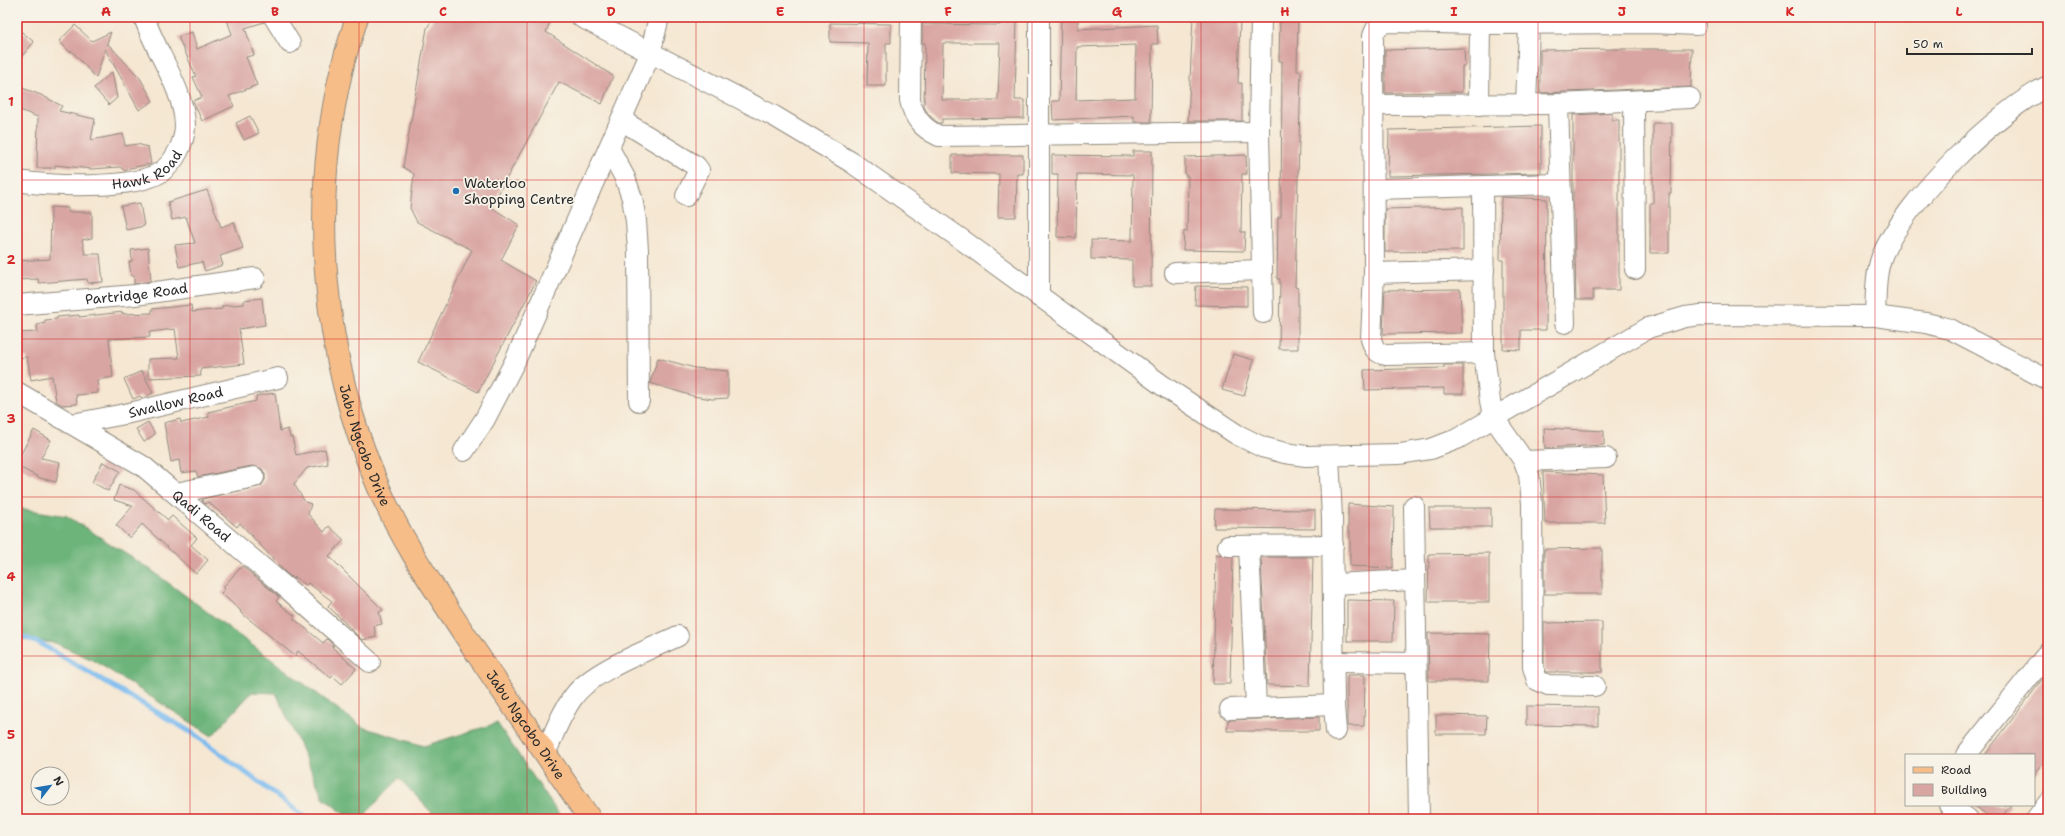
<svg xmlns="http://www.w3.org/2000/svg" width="2065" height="836" viewBox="0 0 2065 836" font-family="'Shantell Sans',sans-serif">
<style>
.forest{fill:#6cb47a;stroke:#4c7052}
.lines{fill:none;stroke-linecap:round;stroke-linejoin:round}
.stream{stroke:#7abbef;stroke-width:5}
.building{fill:#d9a5a3;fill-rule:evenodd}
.minor-casing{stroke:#90897e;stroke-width:22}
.major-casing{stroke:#90897e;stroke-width:24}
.minor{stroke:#fff;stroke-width:20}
.major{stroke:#f7bd88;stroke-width:22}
.grid{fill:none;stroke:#d62828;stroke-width:1;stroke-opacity:0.55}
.poi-dot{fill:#1f6fb2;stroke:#f7f3e8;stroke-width:1.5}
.labels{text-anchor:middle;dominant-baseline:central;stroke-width:3.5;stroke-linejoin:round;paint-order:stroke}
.street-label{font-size:14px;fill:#2b2b2b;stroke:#f7f3e8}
.poi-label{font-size:14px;fill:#2b2b2b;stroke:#f7f3e8;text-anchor:start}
.neatline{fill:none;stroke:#d62828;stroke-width:1.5}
.grid-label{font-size:13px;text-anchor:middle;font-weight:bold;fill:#d62828}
</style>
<rect width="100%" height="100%" fill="#f7f3e8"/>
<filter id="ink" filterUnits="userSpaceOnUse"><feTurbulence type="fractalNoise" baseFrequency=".025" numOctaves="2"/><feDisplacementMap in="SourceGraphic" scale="8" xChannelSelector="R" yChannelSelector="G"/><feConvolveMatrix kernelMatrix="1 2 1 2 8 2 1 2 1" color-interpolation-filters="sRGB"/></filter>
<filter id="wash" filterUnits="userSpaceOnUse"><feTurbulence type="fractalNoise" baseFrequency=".012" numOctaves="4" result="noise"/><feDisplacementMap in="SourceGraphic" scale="16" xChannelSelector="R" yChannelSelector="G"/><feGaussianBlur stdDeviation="0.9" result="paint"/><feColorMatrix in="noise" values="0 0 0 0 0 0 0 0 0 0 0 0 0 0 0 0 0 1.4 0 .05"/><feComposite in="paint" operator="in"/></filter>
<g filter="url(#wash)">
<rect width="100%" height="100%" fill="#f5e7d2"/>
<path class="forest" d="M17,508L67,516L151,570L362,727L424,746L497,723L562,819H428L432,813L399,778L361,819H350L323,797L276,693L252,692L212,736L95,661L55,643L17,639Z"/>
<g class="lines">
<path class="stream" d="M17,634L41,644L194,734L308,819"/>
</g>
<g id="blocks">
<path class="building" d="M226,17H263L264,22L245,28L254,55L246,57L257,85L229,96L234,106L202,121L193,101L202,97L193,77L196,76L178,37L192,32L197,49L232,34Z
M434,17H539L550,22L546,32L613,76L602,104L559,82L491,207L519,225L501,260L536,281L478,392L418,362L472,250L417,222L410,208L414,174L403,167L427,28Z
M1000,17H1017L1015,100H1024V118L942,119V123H938L929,115L924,107L925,43H922V24L1000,25ZM943,43H1000L998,100H942Z
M1061,17H1078V29L1157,25L1158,44H1152L1151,122H1134V116L1053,120L1052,101H1059ZM1136,45L1135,98L1076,100L1077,47Z
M1193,17H1240L1238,83H1242V121H1188Z
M1280,17H1298L1297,71H1301L1295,287L1298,288V349H1279L1280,279H1277L1278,217H1281L1282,61H1279Z
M830,23L891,24V43H886V86H867L868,43L830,42Z
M75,25L92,41L111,32L106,46L108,44L140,78L153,101L139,110L105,49L96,78L72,51L70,52L59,41Z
M17,28L34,42L17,62Z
M1464,48L1465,66H1462V92L1385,93V50Z
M1620,49H1692L1691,87L1540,93V50Z
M112,72L117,98L109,105L94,88Z
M17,86L41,95L62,106L59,111L95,119L91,140L123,134L125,146L137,144L148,147L151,164L130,168L125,171L120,167L92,169L55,165V168H37L38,117L17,109Z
M1612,113V120H1619V290H1593V300H1576L1574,210H1573V115Z
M250,116L259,133L244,140L236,123Z
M1653,123H1672L1671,193H1669V253H1650V203H1653Z
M1541,126V173L1388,176L1389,130Z
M1133,151H1152L1151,286H1132V260L1091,259V240L1132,241L1133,175L1077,174L1076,238L1057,237L1058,174H1052V155L1133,156Z
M952,155H1023V174H1017L1016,217H998L999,174L952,173Z
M1246,155L1247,174H1242L1241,232H1245L1244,251L1183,250L1184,231L1187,232L1188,176H1185V157Z
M207,190L221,227L234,222L243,248L220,256L223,265L205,271L202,262L179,267L175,245L195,243L186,217L172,220L168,202Z
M1501,197L1547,199L1546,330H1521V350L1503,349V260H1500Z
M140,203L144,226L126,230L121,206Z
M51,207L68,208V212H92V238L82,240L85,254H100L103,282L88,283L87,279L39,283L38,279L17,280V261L50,259Z
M1463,207V251L1385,252V209Z
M148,248L151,281L134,284V276H131L129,262L132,261L131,250Z
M1196,286L1247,287V306L1195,305Z
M1460,289L1462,333L1383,334L1385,290Z
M262,298L265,325L239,329L244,364L200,369L201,376L148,378V359L179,358L175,329L149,332L150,337L109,339L113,377L97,380L98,393L76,395L77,404L62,405L56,401L52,376L31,380L27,357L17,358V333L38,332L37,325L45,323V320L57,319V317L79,315V317L123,312V314L152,313V309L191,305L192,312L222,309V306L244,304V300Z
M1233,354L1254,360L1244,396L1222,390Z
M658,358L695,368L728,371V398L712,399L693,396L650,383Z
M1444,365H1463V394H1444V388L1365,390L1364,370L1444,368Z
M142,371L153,393L144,398H142L140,396L133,399L124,379Z
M275,393L280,431L288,429L290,437H292L296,455L325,449L328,464L307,468L294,484L305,502L311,504L308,514L324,532L329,526L344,540L329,556L383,610L379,612L382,624L374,626L376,637L362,640L328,606L332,601L308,583L306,585L295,577L294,579L286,573L240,523L237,527L208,502L205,504L203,502L202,499L261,486L265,480V474L262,469L252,466L198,477L196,471L181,473L179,460L171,462L164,423L180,419L181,423L209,417L208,412L256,401V396Z
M148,422L155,434L144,442L136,429Z
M1544,428L1604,431V445L1545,448Z
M34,430L51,440L41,458L60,462L56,482L40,478L17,466V461Z
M103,462L120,471L108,491L92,482Z
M1543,472L1603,475L1605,523H1545Z
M119,485L134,490L168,520L172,516L197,538L191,545L208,560L196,574L142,524L130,538L116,525L133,506L114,500Z
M1348,504L1394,507L1393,568L1350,566V532H1348Z
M1429,508H1491V527H1430Z
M1215,509L1315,510V529L1214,528Z
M1602,548V594H1544V549Z
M1489,553V602H1428L1429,554Z
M1216,554L1233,557L1230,684H1213Z
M1261,557H1313L1310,686L1267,685Z
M242,566L279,597L276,601L295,616L293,618L323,643L327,639L334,646H331L356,669L342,684L333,676L331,678L298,651L295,656L240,612L241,611L221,593L225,589L223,587Z
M1347,600L1394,601L1393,641H1347Z
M1602,622V672H1546L1544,665V623Z
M1428,633L1490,634L1489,681H1429Z
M2048,672V757L2034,775V755H1985Z
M1347,675H1365L1364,726H1347Z
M1526,706L1598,707V726L1526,725Z
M1436,715L1487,716L1486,734H1436Z
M1319,717V731H1227L1228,720Z
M1974,805H2011L2000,819H1992Z"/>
</g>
</g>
<g filter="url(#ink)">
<use href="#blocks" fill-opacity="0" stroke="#90897e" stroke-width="1"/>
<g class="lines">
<g class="minor-casing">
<g id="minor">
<path d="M274,17L290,43"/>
<path d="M581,17L774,116L851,162L961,239L1162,385L1236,434L1262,447L1285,453L1306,456L1400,454L1431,449L1457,439L1648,328L1685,317L1701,315L1875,316L1926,323L1950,329L2048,380"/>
<path d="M911,17L910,100C914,118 922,128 939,136L1259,132"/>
<path d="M1261,17L1259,132L1263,313"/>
<path d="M1634,101L1635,269"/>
<path d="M1558,104L1565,323"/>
<path d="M1374,105L1558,104L1690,98"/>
<path d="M1479,105L1480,24"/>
<path d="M1526,105L1529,25"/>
<path d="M621,120L696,166L699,170L686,196"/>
<path d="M609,148L625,178L632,198L636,221L638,250L639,401"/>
<path id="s1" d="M17,181C50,186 133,190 161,172C175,162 185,142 185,125C184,89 155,51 144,17"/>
<path d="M1483,187L1484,353L1490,401L1494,418L1524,461L1529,475L1532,503L1533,667L1537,680L1548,685L1595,686"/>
<path d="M1374,189L1559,184"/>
<path d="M1175,273L1262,270"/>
<path d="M1374,273L1484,270"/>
<path d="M1039,297V17"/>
<path id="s2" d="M17,305L135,295L255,278"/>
<path d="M1875,316C1876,297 1875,274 1882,256C1904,202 1996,111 2048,86"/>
<path d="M1484,353L1386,355C1376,353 1374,349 1371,339L1374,273L1373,36C1376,26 1382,22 1391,22L1480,24L1652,23L1696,25"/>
<path id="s3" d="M17,392L143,466L290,591L370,662"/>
<path id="s4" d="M72,424L125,414L278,378"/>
<path d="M464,451L485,419L515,361L650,54L659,17"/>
<path d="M1329,456L1332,518L1334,705L1336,731"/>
<path d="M1524,461L1606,458"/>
<path d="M176,493L254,477"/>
<path d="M1414,506L1419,819"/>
<path d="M1228,546L1333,545"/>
<path d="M1249,546L1256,707"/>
<path d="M1333,584L1415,580"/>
<path d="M1334,662L1416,663"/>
<path d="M1230,709L1334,705"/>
<path d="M545,754C554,734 561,713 574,696C593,670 649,650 678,636"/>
<path d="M1966,755L2048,653"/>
<path d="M1949,805L1968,819"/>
<path d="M2036,819L2048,803"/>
</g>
</g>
<g class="major-casing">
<g id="major">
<path id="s5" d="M357,17C352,34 346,51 342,68C309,205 322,356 378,486C403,545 441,598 476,652C514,707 552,763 590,819"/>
</g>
</g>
<use href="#minor" class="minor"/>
<use href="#major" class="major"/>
</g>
</g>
<path class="grid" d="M190,17V819M359,17V819M527,17V819M696,17V819M864,17V819M1032,17V819M1201,17V819M1369,17V819M1538,17V819M1706,17V819M1875,17V819M17,180H2048M17,339H2048M17,497H2048M17,656H2048"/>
<circle class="poi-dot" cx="456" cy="191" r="4"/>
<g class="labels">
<g class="street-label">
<text stroke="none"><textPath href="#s1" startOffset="134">Hawk Road</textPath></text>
<text stroke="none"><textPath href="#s2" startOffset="120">Partridge Road</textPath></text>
<text stroke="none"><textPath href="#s4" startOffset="106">Swallow Road</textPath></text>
<text stroke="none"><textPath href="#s5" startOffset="437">Jabu Ngcobo Drive</textPath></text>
<text stroke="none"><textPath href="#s3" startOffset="223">Qadi Road</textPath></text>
<text stroke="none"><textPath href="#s5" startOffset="761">Jabu Ngcobo Drive</textPath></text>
</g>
<g class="poi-label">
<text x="464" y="183">Waterloo<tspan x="464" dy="16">Shopping Centre</tspan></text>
</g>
</g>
<rect width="2065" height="836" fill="none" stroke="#f7f3e8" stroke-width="44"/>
<rect x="1905" y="754" width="130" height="52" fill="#f7f3e8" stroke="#a5a39c"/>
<rect x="1913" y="767" width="20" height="6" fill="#f7bd88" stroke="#a5a39c"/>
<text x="1941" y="774" font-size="12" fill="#2b2b2b">Road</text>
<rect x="1913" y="784" width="20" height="12" fill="#d9a5a3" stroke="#a5a39c"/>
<text x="1941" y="794" font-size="12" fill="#2b2b2b">Building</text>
<g transform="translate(50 786) rotate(59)"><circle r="19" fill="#f7f3e8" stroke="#a5a39c"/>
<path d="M0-3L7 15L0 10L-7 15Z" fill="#1f6fb2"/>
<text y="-6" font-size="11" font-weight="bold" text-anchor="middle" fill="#2b2b2b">N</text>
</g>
<path d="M1907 48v6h125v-6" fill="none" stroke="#2b2b2b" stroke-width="2"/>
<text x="1913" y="48" font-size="12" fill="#2b2b2b" stroke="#f7f3e8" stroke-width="3" paint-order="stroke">50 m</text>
<rect x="22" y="22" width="2021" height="792" class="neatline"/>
<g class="grid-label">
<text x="106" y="16">A</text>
<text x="275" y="16">B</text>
<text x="443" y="16">C</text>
<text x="611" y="16">D</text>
<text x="780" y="16">E</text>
<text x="948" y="16">F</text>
<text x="1117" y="16">G</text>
<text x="1285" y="16">H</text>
<text x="1454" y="16">I</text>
<text x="1622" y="16">J</text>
<text x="1790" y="16">K</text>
<text x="1959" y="16">L</text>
<text x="11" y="106">1</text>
<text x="11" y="264">2</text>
<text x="11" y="423">3</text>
<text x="11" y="581">4</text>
<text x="11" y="739">5</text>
</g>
</svg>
